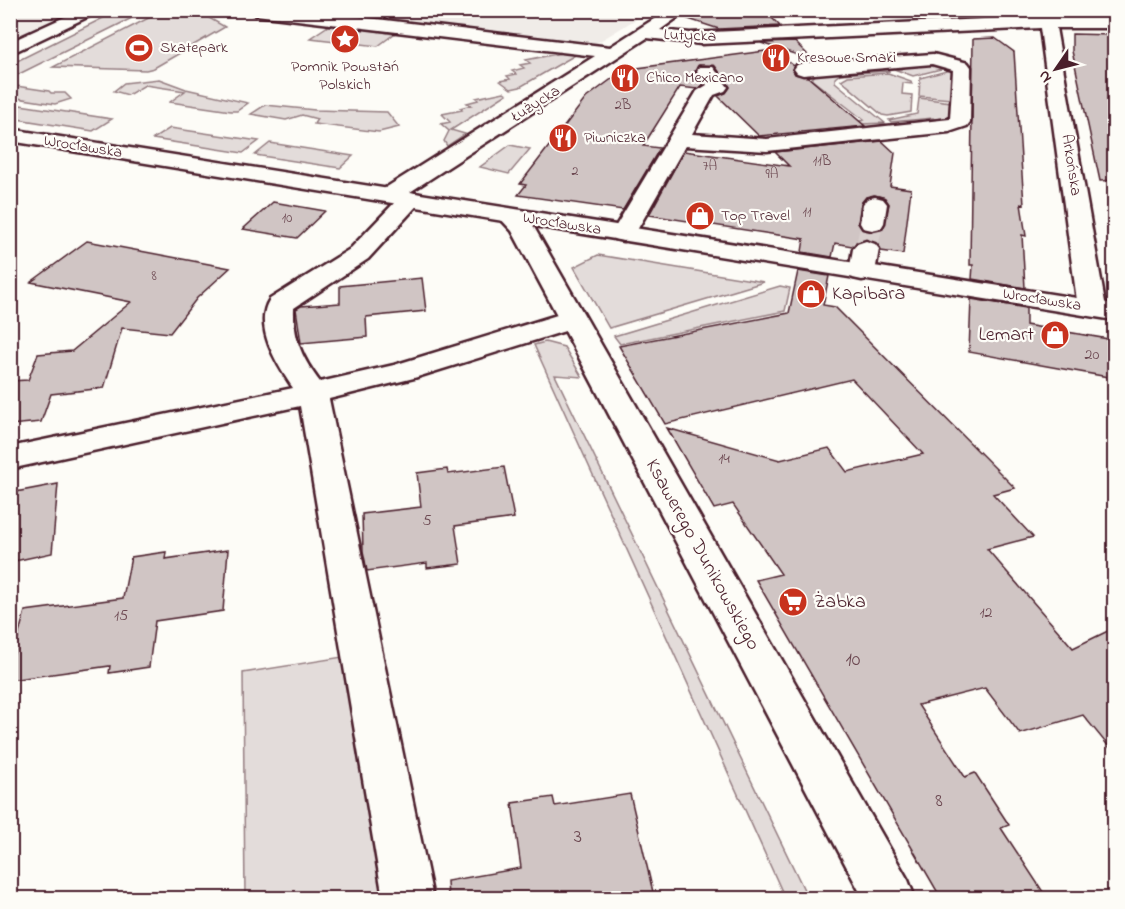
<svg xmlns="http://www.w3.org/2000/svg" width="1125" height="909" viewBox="0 0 1125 909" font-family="'Indie Flower',sans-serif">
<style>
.built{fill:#f0ece8}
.green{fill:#e3dcda;stroke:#967e82;stroke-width:1.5}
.building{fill:#d0c5c4;stroke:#4a1f2b;stroke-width:1.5;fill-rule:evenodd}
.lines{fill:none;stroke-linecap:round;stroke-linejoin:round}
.minor-tunnel-far1{stroke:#d9d0ce;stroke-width:22;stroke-dasharray:22 11;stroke-linecap:butt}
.minor-tunnel{stroke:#d9d0ce;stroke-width:28;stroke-dasharray:28 14;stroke-linecap:butt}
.minor-casing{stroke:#4a1f2b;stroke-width:5}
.major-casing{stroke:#4a1f2b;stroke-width:5}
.minor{fill:#fdfcf7;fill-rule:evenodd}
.major{fill:#fdfcf7;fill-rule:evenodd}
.labels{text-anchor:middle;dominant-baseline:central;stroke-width:4.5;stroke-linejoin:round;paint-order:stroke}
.far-number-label{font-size:14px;fill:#6c4851}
.far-street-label{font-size:16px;fill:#4a1f2b;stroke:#fdfcf7}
.far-poi-label{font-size:16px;fill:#4a1f2b;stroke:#fdfcf7;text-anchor:start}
.number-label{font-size:16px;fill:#6c4851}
.poi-label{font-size:20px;fill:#4a1f2b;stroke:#fdfcf7;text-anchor:start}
.street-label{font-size:20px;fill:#4a1f2b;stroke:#fdfcf7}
.near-number-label{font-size:20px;fill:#6c4851}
</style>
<rect width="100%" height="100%" fill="#fdfcf7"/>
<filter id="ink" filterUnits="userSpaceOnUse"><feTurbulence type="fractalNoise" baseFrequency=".0167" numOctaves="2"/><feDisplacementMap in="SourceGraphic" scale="12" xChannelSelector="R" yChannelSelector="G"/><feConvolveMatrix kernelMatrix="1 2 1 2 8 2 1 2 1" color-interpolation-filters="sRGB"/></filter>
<g filter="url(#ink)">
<path class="built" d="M11,10H72V11L11,39Z
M291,11H649L592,46Z"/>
<path class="green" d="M164,10L197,11L225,27L154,68L146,70L53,67Z
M117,11H146L11,78V64Z
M328,26L343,28L346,26L394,34L378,46L310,38Z
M567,52L577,54L520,87L511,89L500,81L510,79L507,76L516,74L512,71L524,68L520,65L530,63L526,60Z
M931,65L945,68L913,76L894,69H901L900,66Z
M888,69L889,71L840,74L835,78V82L885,123L840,125L864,120L811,79L818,73Z
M950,70L953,73L951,99L919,96L920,78Z
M888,73L911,81L912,84L903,83L902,94L912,95L911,112L888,116L882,115L841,80L848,76Z
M159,79L186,89L248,103L237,111H231L170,102L185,91L145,85L128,95L114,91L124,83Z
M16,86L49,91L51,93H65L71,99L55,104L11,97V89Z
M504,92L507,94L451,130L465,134L447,146L444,141L449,131L441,124L450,122L442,114L462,110L460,108L471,105L467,103L478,100L476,98Z
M919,98L951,102L949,122L942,125L933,118L891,122L889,120L917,114Z
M20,105L112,119L93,131L11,118V110Z
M265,105L315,110L387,112L399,127L379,132L314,124L317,119L302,115L286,120L251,114Z
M170,128L259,141L243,153L153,139Z
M270,143L353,156L340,168L255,155Z
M510,145L530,149L509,174L480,167Z
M598,255L764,282L609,328L574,267Z
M780,286L790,288L785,311L620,344L614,336Z
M545,342L564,347L582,377L555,375L808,898H785L534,345Z
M355,655L393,898H245L243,673Z"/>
<path class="building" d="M690,10H764L780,26L719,29L682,17Z
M1072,34L1114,35V180L1100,181L1072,51Z
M995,38L1014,52L1024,205L1021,204L1026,236L1022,235L1025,288L972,279L973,265H970L973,39Z
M795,42L813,60L761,43Z
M773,50L794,66L792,69L795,74L808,77L865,126L759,136L718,96L726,93L730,87L715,66L699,65L695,72L704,84L697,89L680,87L643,146L660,148L623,210L518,195L526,185L520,184L586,98L621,72L630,73V69Z
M882,141L895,153L890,186L911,189L903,254L881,251L877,243L865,239L856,242L852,246L835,243L832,257L802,252L804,239L649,215L684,151L789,166L775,152ZM874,195L885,198L889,204L883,229L872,232L863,230L858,223L861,203L866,197Z
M273,202L325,211L297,238L243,229Z
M87,241L230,268L197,298L170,333L122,328L104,388L51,394L41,422L10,425V381L28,380L38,354L72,351L131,302L31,282Z
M798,271L829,276L823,305L835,307L1015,488L993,494L1033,537L987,549L1073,648L1114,628V753L1083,715L1020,734L985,688L918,705L965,777L975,773L1009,825L1001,828L1047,898H941L756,580L781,574L733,504L714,509L667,428L780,460L829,448L847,472L923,454L852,379L665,424L619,346L789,313Z
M422,278L426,311L366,317L367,337L301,343L296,309L301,306L340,303V286Z
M971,299L1026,308V325L1114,340V378L969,352Z
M504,467L514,518L455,526L461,564L427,568V563L367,571L363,551L362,514L421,507L417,473L447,469L448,474Z
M58,484L52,553L10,562V536L16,492Z
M228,550L223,611L155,621L149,667L109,673L110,666L10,680V667L25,611L123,598L131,557L166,552L165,559Z
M630,794L653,892L615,898H448L447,881L521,868L512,803L553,797L555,806Z"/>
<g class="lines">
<path class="minor-tunnel-far1" d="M867,246L872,223"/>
<path class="minor-tunnel" d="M866,249L867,244"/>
<g class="minor-casing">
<path id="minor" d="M80,10H102L10,54V42Z
M248,10H301L610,47L668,10H688L660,30L690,33L1046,16L1114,18V28H1056L1106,308L1102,314L1092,316L1082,314L1078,308L1040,28L701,44L647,38L410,192L419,194L423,199L368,259L294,308C293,339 302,358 320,382L394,365L557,315L512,231L498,216L502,211C515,208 521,213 531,222L908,880L915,898H863L565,331L414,378L329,399L433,898H383L300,406L10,469V447L293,388C278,366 252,326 270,299L350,249L397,200L390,202L382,200L378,195L382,190L595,56L256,15Z
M933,54L968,63L971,67L970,122L967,126L949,132L767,151L685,146L632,239L623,241L614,239L611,234L697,91L707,85L697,71L699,67H713L728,87L725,91L714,95L692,134L767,139L950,119L953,70L932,64L803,75L797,73L794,69L797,65L803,63Z
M875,197L883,199L887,204L884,223L881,228L872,230L863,228L860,223L863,204L867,199Z
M866,241L875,244L879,249L875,272L871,278L862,280L853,278L849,272L853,249L857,244Z"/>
</g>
<g class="major-casing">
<path id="major" d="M10,129L1114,304V320L10,141Z"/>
</g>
<use href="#minor" class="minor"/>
<use href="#major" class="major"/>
</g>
</g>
<defs>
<g id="sight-disc" transform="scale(1.5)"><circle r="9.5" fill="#c8321e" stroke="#fdfcf7"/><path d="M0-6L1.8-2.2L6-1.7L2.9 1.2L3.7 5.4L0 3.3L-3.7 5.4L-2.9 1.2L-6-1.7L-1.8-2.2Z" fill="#fff"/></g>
<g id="stadium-disc" transform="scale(1.5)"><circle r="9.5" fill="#c8321e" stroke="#fdfcf7"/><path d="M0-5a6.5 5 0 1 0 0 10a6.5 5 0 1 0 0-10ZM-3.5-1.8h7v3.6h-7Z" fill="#fff"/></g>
<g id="restaurant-disc" transform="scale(1.5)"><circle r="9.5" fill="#c8321e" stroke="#fdfcf7"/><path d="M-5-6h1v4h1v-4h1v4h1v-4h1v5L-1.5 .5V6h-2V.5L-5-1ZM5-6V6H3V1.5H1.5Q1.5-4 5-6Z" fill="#fff"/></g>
<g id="shop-disc" transform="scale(1.5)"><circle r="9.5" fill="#c8321e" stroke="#fdfcf7"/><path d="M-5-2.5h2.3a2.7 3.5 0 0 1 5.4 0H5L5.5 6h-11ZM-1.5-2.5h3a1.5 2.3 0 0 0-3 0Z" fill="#fff"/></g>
<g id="supermarket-disc" transform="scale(1.5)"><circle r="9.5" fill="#c8321e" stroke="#fdfcf7"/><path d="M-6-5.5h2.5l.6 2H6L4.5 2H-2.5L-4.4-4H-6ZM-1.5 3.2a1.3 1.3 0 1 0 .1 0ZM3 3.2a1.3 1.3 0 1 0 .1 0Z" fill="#fff"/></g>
</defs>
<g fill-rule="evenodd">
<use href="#sight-disc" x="345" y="39"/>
<use href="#stadium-disc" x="139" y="48"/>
<use href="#restaurant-disc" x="776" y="58"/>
<use href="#restaurant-disc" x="625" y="78"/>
<use href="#restaurant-disc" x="563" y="138"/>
<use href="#shop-disc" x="700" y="216"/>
<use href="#shop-disc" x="811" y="294"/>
<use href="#shop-disc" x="1055" y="335"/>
<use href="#supermarket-disc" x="793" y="602"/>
</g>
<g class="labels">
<g class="far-number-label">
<text x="623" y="105">2B</text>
<text x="822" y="161">11B</text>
<text x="710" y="166">7A</text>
<text x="575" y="171">2</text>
<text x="772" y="174">9A</text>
<text x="807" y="212">11</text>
<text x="287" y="218">10</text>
<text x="154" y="276">8</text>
</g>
<g class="far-street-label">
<text transform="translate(690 36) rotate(2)">Lutycka</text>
<text transform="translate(536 104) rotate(-33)">Łużycka</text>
<text transform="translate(83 147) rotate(9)">Wrocławska</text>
<text transform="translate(1071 165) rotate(81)">Arkońska</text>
<text transform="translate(562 224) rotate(9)">Wrocławska</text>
<text transform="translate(1042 300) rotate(9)">Wrocławska</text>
</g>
<g class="far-poi-label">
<text x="160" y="48">Skatepark</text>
<text x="797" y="58">Kresowe Smaki</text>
<text x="345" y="67" text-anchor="middle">Pomnik Powstań<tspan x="345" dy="18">Polskich</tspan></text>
<text x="646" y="78">Chico Mexicano</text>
<text x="584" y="138">Piwniczka</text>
<text x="721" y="216">Top Travel</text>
</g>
<g class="number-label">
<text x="1092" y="355">20</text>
<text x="724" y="459">14</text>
<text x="427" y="521">5</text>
<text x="986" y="613">12</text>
<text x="121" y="616">15</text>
</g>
<g class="poi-label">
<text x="832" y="294">Kapibara</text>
<text x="1034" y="335" text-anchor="end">Lemart</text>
<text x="814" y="602">Żabka</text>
</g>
<g class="street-label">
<text transform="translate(702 555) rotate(61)">Ksawerego Dunikowskiego</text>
</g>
<g class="near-number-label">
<text x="853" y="660">10</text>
<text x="939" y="801">8</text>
<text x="578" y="837">3</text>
</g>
</g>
<rect width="1125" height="909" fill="none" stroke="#fdfcf7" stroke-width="36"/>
<rect x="18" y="18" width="1089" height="873" fill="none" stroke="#4a1f2b" stroke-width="2" filter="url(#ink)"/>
<g transform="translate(1056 69) rotate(235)" stroke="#fdfcf7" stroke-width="4.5" paint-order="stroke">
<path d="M0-4.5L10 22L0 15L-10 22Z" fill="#4a1f2b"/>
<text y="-9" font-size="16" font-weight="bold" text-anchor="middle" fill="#4a1f2b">N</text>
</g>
</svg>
